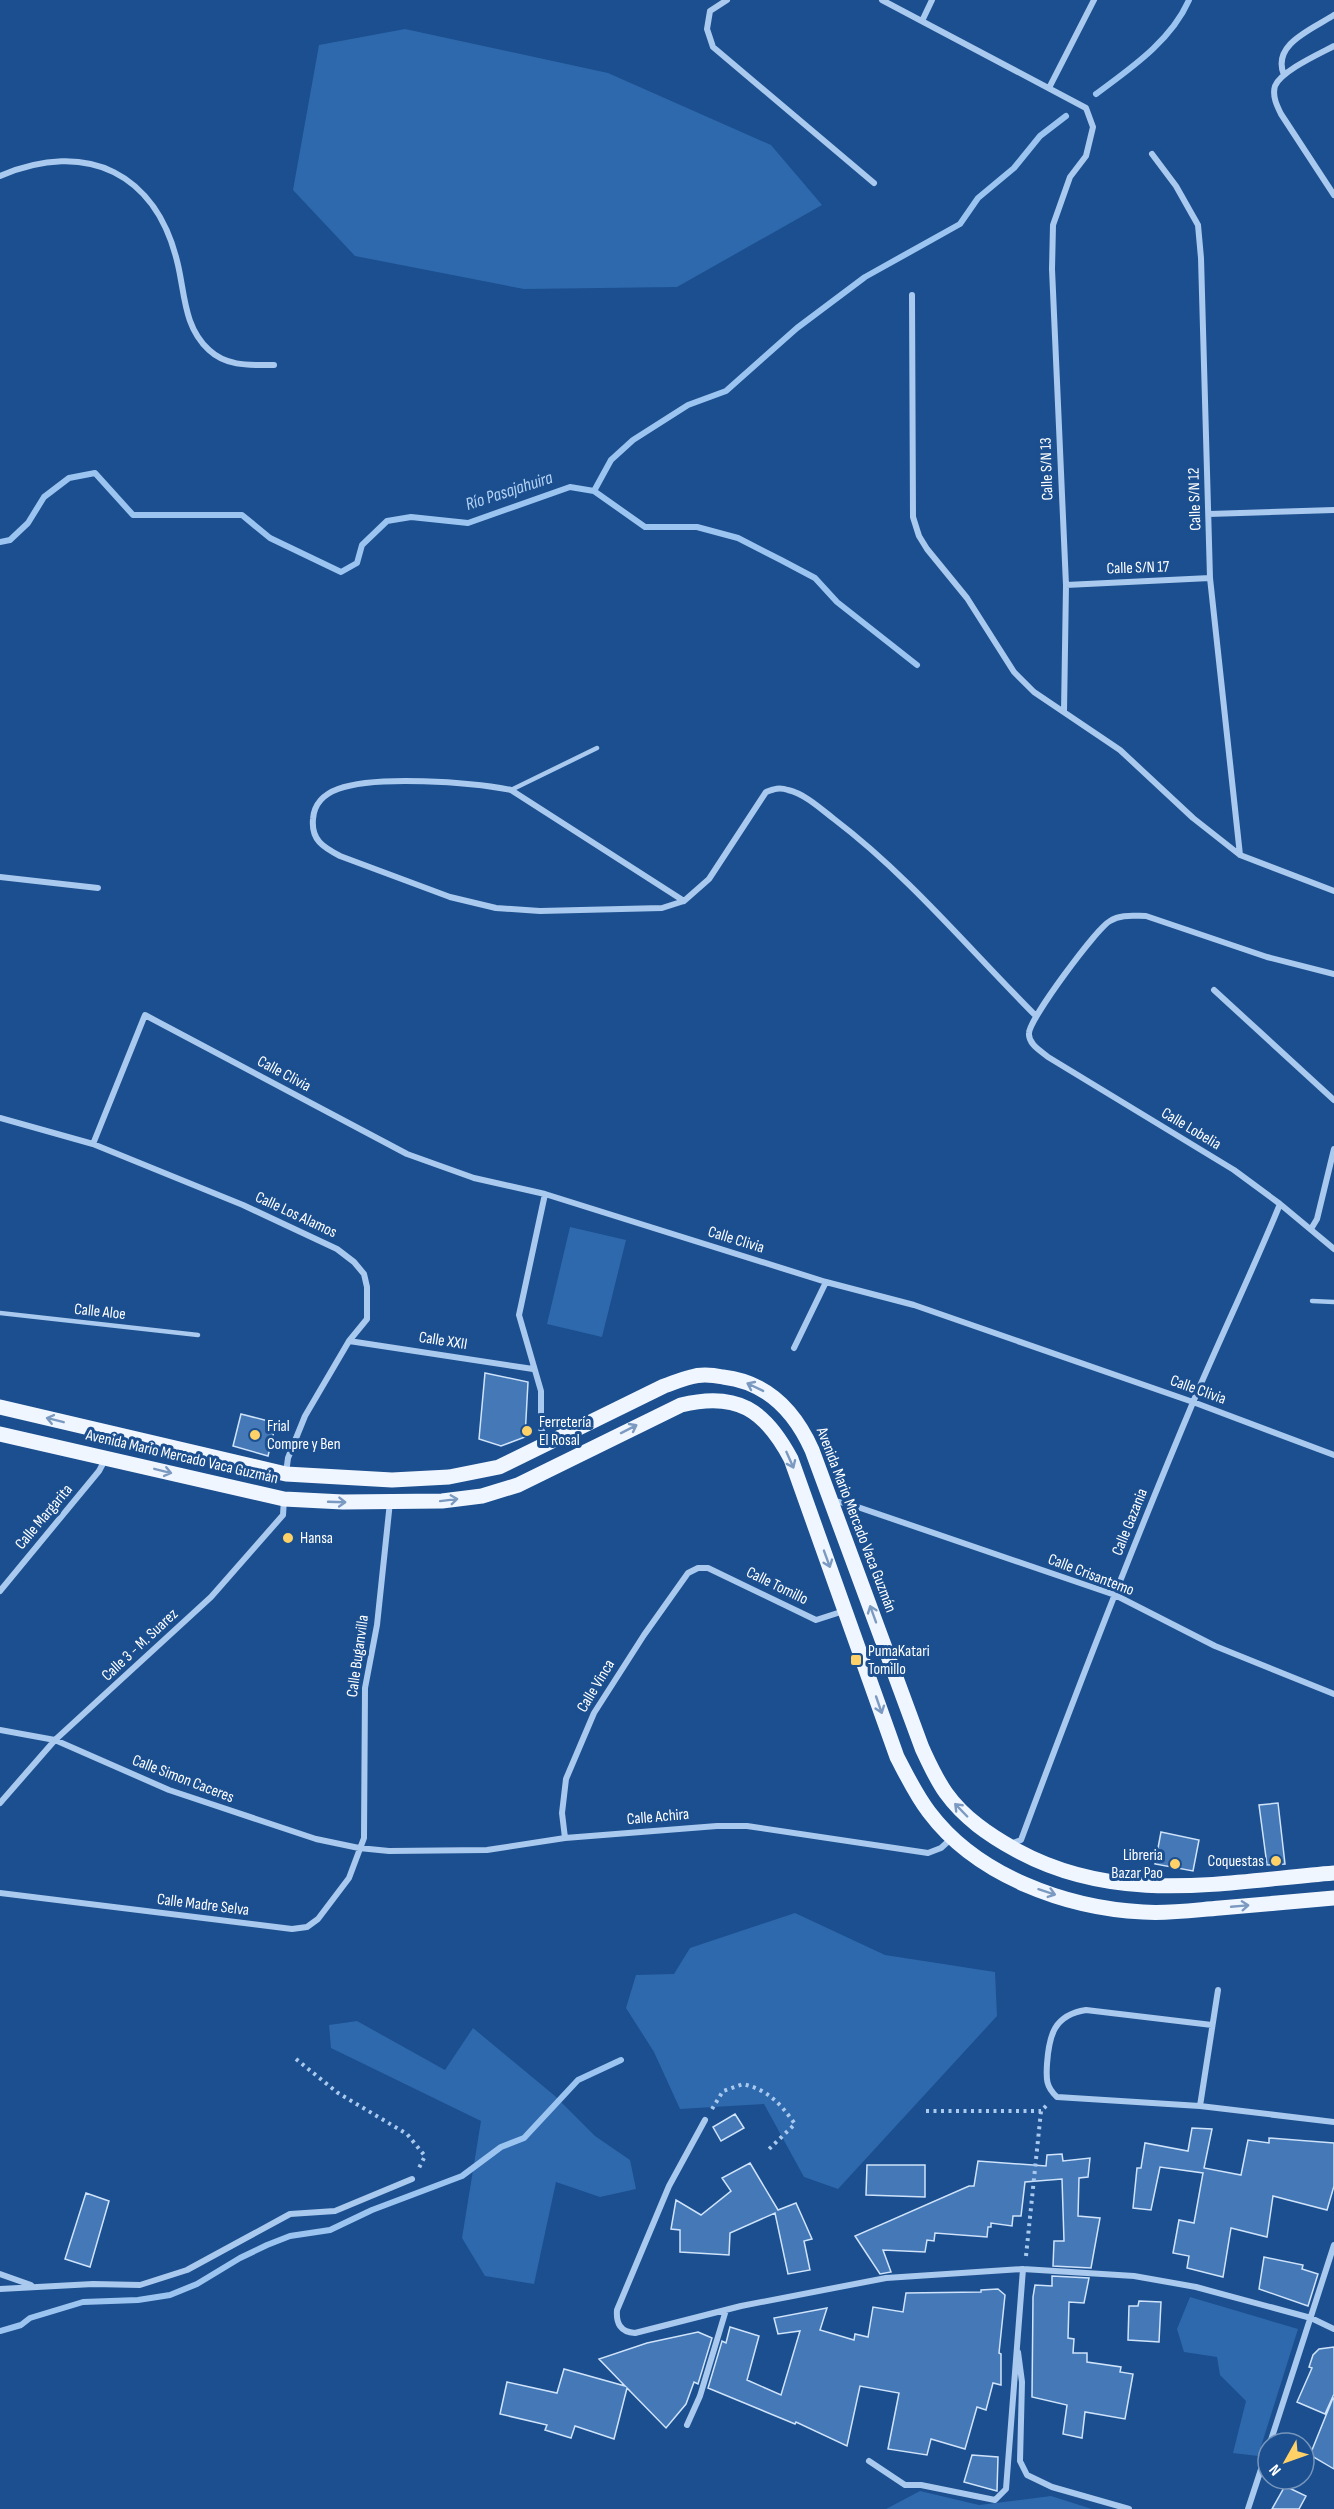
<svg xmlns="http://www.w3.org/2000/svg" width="1334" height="2509" viewBox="0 0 1334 2509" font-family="'Sofia Sans Condensed',sans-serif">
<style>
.green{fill:#2e69ad}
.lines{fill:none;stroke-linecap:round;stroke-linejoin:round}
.stream{stroke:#9cc4f0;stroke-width:6}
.building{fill:#4478b7;stroke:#cfe3fa;stroke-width:1.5}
.path{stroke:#a9c9ee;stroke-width:4;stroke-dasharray:3 4.5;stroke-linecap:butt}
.service{stroke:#a9c9ee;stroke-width:4.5}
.minor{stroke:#a9c9ee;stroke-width:6}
.primary{stroke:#f0f6ff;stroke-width:15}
.oneway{stroke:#7b9ac1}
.poi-dot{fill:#ffd166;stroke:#1b4f8f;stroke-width:2}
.labels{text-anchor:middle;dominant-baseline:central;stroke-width:6;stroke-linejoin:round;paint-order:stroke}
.street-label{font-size:16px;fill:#fff;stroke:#1b4f8f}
.poi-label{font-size:16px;fill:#fff;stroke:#1b4f8f;text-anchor:start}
.water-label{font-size:18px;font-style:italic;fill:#b5d3f5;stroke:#1b4f8f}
</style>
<rect width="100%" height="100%" fill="#1b4f8f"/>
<path class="green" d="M405,29L608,73L771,145L822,205L677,287L524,289L355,256L293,190L319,45Z
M570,1227L626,1240L602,1337L547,1324Z
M795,1913L885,1955L995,1972L997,2016L838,2189L804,2177L764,2104L680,2109L654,2052L626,2008L636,1975L674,1974L690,1948Z
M357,2021L445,2070L473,2028L555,2096L595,2136L630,2160L636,2189L600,2197L556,2182L534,2284L485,2276L462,2238L481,2121L331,2048L329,2025Z
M1190,2297L1298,2329L1258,2456L1233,2453L1246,2401L1220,2375L1217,2357L1184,2352L1177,2329Z
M920,2491L979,2505L1051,2496L1092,2509H886Z"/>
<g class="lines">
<path class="stream" d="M1096,94C1131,68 1171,41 1189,0
M594,491L611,460L633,440L688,405L726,391L797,328L865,277L960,224L978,198L1014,168L1040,136L1066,116
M0,542L10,540L28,523L44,497L69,478L95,473L133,515H242L270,538L341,572L357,563L362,545L387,521L411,517L468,523L570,487L594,491L645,527H697L738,538L781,560L815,578L837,602L917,665
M0,2331L21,2325L30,2318L83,2302L138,2300L170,2295L197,2284L240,2258L267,2245L290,2236L330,2230L372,2210L462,2176L501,2147L524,2138L578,2080L621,2060"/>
</g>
<path class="building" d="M485,1373L528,1382L525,1437L501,1446L479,1439Z
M241,1414L276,1423L268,1456L233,1446Z
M1278,1803L1285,1864L1267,1865L1259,1805Z
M1161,1832L1199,1840L1193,1871L1155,1864Z
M735,2114L744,2128L721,2141L713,2127Z
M1192,2128L1212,2129L1204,2168L1241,2175L1248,2140L1269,2143V2138L1334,2143V2186L1327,2210L1273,2196L1267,2237L1231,2228L1223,2277L1187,2268L1189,2256L1173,2253L1179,2220L1194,2223L1203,2173L1160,2167L1151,2210L1133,2208L1137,2168H1141L1145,2143L1188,2151Z
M1062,2154L1063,2161L1090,2158L1088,2177L1079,2178L1078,2216L1100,2218L1091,2268L1053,2266L1054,2241H1064L1062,2179L1025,2182L1021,2216H1013L1012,2226L991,2223V2227H988L987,2237L935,2233L934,2241L927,2240L925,2252L883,2250L891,2272L880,2274L855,2236L969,2186H974L978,2161L1046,2166L1047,2155Z
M750,2163L778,2210L796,2203L812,2239L804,2241L810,2270L788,2274L775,2213L730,2233L729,2255L680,2252V2230L671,2229L676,2200L701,2215L731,2191L722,2178Z
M867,2165H925V2197L866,2195Z
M86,2193L109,2201L90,2267L65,2259Z
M1264,2257L1303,2265L1302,2269L1318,2274L1308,2306L1259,2289Z
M1052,2276L1089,2278L1084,2303L1069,2302L1068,2338L1074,2339L1073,2353H1087V2362L1121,2367L1120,2372L1133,2374L1125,2419L1085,2412L1082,2438L1063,2434L1067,2405L1032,2397L1033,2297L1035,2285L1052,2286Z
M998,2289L1005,2295L999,2353L1001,2354V2385L993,2383L986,2410L977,2407L965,2449L931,2439L927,2455L888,2449L899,2393L860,2386L847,2446L796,2422L795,2424L708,2388L722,2341L726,2343L730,2327L759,2336L747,2380L781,2395L800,2331L778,2334L774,2318L827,2308L820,2330L854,2340L855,2334L868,2337L873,2307L903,2312L906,2293L981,2292V2290Z
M1139,2301L1161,2302L1159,2342L1128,2340L1129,2306H1138Z
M698,2332L712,2338L698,2384L694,2382L686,2404L666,2428L627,2388L614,2439L575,2426L571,2438L545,2430L547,2425L500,2414L507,2382L557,2393L564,2369L625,2386L599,2359L647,2343Z
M1334,2347V2394L1325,2414L1297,2402L1312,2368L1309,2367L1313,2355L1319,2349Z
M1333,2398H1334V2469L1310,2455Z
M972,2455L998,2457L997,2491L964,2482Z
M1285,2486L1306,2496L1299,2509H1272Z"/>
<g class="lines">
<path class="path" d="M296,2059L338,2093L407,2134L425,2156L419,2168
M712,2109L723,2091L743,2084C768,2090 780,2103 795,2124L767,2151
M926,2111H1041
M1026,2256L1041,2111L1047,2105"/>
<path class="service" d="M511,790L597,748
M1312,1301L1334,1302
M0,1313L198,1335"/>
<path class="minor" d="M727,0L710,11L707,29L713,47L874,183
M882,0L1086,108L1093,127L1086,156L1070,177L1053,225L1052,269L1066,585L1064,712
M922,21L932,0
M1334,46C1319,54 1281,71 1275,86C1272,96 1277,106 1281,114L1334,195
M1284,75C1271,44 1313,29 1334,15
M1049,88L1094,0
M1152,154L1176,186L1198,225L1201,258L1210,578L1240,855
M0,176C87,139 157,173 178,265C185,295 184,327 209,350C227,367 251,365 274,365
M912,295L913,517L919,536L927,549L967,598L1014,672L1034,692L1120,750L1193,818L1240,855L1334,891
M1209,514L1334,510
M1066,585L1210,578
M0,877L98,888
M684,901L511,790C471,782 375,775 338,789C324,794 314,804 313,819C311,840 323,847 340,856L450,897L496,908L540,911L662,908L684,901L709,879L766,792C774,789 779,787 788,790C805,794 820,808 834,819C909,876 970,950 1036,1016
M1334,974L1267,957L1146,916C1133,916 1121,914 1110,921C1096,929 1030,1018 1029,1033C1028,1044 1041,1051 1048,1057L1234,1170L1280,1204L1334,1249
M1214,990L1334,1100
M0,1118L93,1144L243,1205L337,1249L354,1262L364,1274L367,1287V1319L349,1341L305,1416L288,1458L286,1473
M93,1144L145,1015L407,1154L474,1178L545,1194L826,1282L914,1305L1193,1402L1334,1455
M545,1194L519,1315L541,1391V1429L547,1441
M1311,1229L1317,1219L1334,1149
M349,1341L533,1369
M794,1348L826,1282
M832,1501L846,1503L1115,1595L1215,1646L1334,1694
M0,1591L99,1471L106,1458
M0,1730L55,1740L169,1790L316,1839L359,1848L389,1851L487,1850L565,1838L717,1826H747L928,1853L941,1848L952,1838
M0,1803L55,1740L211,1597L283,1515L284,1499
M565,1838L562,1813L566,1779L594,1713L644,1635L688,1573L698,1568H708L816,1620L844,1611
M1010,1844L1021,1840C1076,1692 1133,1545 1194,1400C1222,1334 1253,1270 1280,1204
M0,1893L292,1929L307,1927L318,1919L349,1878L364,1838L365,1688L377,1625L390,1502
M1212,2025L1086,2010C1054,2015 1049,2035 1047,2064C1046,2079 1046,2087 1057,2097L1200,2106L1334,2122
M1200,2106L1218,1990
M705,2120L669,2186L617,2310C616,2323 620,2332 635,2333L741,2306L886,2278L1023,2269L1134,2276L1196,2287L1311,2318L1334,2329
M0,2274L31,2285
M0,2289L93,2284L140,2285L187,2270L290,2214L335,2211L412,2179
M1018,2352L1022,2382L1020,2461L1027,2475L1052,2487L1129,2509
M687,2425L700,2396L726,2310
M1270,2443L1334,2245
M869,2461L905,2485H921L995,2500L1006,2489L1023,2269
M1248,2509L1268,2448"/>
<path class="primary" d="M0,1407L286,1474L392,1480L449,1477L499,1467L664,1386C673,1383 682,1379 691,1377C700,1374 713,1375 723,1377C767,1382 795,1412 812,1450L922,1748C929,1763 936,1779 946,1793C964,1818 989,1835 1016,1850C1118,1906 1224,1882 1334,1873
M0,1434L284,1499L343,1502L442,1501L482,1496L518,1485L681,1405C737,1391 765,1410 791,1459L897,1757C907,1776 916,1795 929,1812C977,1876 1066,1908 1143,1912C1168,1914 1195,1910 1220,1908C1258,1905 1296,1901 1334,1898"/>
</g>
<defs><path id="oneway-shaft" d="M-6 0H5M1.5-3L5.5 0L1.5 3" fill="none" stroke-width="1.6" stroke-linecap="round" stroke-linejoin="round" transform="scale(1.5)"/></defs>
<g class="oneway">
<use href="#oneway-shaft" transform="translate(755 1387) rotate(-154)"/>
<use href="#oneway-shaft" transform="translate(55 1420) rotate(-166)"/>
<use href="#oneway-shaft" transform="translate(629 1429) rotate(-27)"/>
<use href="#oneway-shaft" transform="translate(790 1460) rotate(66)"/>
<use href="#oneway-shaft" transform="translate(163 1471) rotate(14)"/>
<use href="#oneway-shaft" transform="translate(449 1500) rotate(-7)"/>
<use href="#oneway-shaft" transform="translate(337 1502) rotate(2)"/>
<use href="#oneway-shaft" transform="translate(827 1559) rotate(70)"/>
<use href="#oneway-shaft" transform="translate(873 1614) rotate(-110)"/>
<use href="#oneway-shaft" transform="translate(879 1705) rotate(71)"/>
<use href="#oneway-shaft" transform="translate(961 1810) rotate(-134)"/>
<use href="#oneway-shaft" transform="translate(1047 1892) rotate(18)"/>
<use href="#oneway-shaft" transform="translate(1240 1906) rotate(-5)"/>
</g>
<g class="poi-dot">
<circle cx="527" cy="1431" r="6"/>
<circle cx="255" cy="1435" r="6"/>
<circle cx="288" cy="1538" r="6"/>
<rect x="850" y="1654" width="12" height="12" rx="3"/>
<circle cx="1276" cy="1861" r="6"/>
<circle cx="1175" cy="1864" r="6"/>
</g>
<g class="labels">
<g class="street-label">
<text transform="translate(1047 469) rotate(-92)">Calle S/N 13</text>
<text transform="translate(1195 499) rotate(-92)">Calle S/N 12</text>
<text transform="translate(1138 568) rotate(-2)">Calle S/N 17</text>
<text transform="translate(284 1074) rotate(28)">Calle Clivia</text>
<text transform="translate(1191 1129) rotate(31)">Calle Lobelia</text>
<text transform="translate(296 1215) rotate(25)">Calle Los Alamos</text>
<text transform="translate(736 1240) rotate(17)">Calle Clivia</text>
<text transform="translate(100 1312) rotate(6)">Calle Aloe</text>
<text transform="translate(443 1341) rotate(9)">Calle XXII</text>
<text transform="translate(1198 1390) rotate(20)">Calle Clivia</text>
<text transform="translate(182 1457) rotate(13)">Avenida Mario Mercado Vaca Guzmán</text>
<text transform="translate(44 1517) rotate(-50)">Calle Margarita</text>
<text transform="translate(856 1520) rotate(69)">Avenida Mario Mercado Vaca Guzmán</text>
<text transform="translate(1130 1522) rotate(-68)">Calle Gazania</text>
<text transform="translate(1091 1575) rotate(21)">Calle Crisantemo</text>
<text transform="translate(777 1586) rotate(26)">Calle Tomillo</text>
<text transform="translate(140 1645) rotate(-43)">Calle 3 - M. Suarez</text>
<text transform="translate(358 1656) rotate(-82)">Calle Buganvilla</text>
<text transform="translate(596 1686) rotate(-59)">Calle Vinca</text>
<text transform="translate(183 1779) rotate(21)">Calle Simon Caceres</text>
<text transform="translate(658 1817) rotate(-5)">Calle Achira</text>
<text transform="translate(203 1905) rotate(7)">Calle Madre Selva</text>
</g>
<g class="poi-label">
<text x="539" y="1422">Ferretería<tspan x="539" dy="18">El Rosal</tspan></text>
<text x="267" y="1426">Frial<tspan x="267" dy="18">Compre y Ben</tspan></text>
<text x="300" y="1538">Hansa</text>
<text x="868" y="1651">PumaKatari<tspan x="868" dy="18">Tomillo</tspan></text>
<text x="1163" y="1855" text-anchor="end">Libreria<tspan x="1163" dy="18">Bazar Pao</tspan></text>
<text x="1264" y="1861" text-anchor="end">Coquestas</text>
</g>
<g class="water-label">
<text transform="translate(509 491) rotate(-18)">Río Pasajahuira</text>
</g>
</g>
<g transform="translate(1286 2461) rotate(230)"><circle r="28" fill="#1b4f8f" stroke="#7695bc" stroke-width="1.5"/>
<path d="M0-4.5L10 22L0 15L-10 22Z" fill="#ffd166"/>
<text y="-9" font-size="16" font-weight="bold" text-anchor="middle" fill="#ffffff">N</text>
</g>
</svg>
